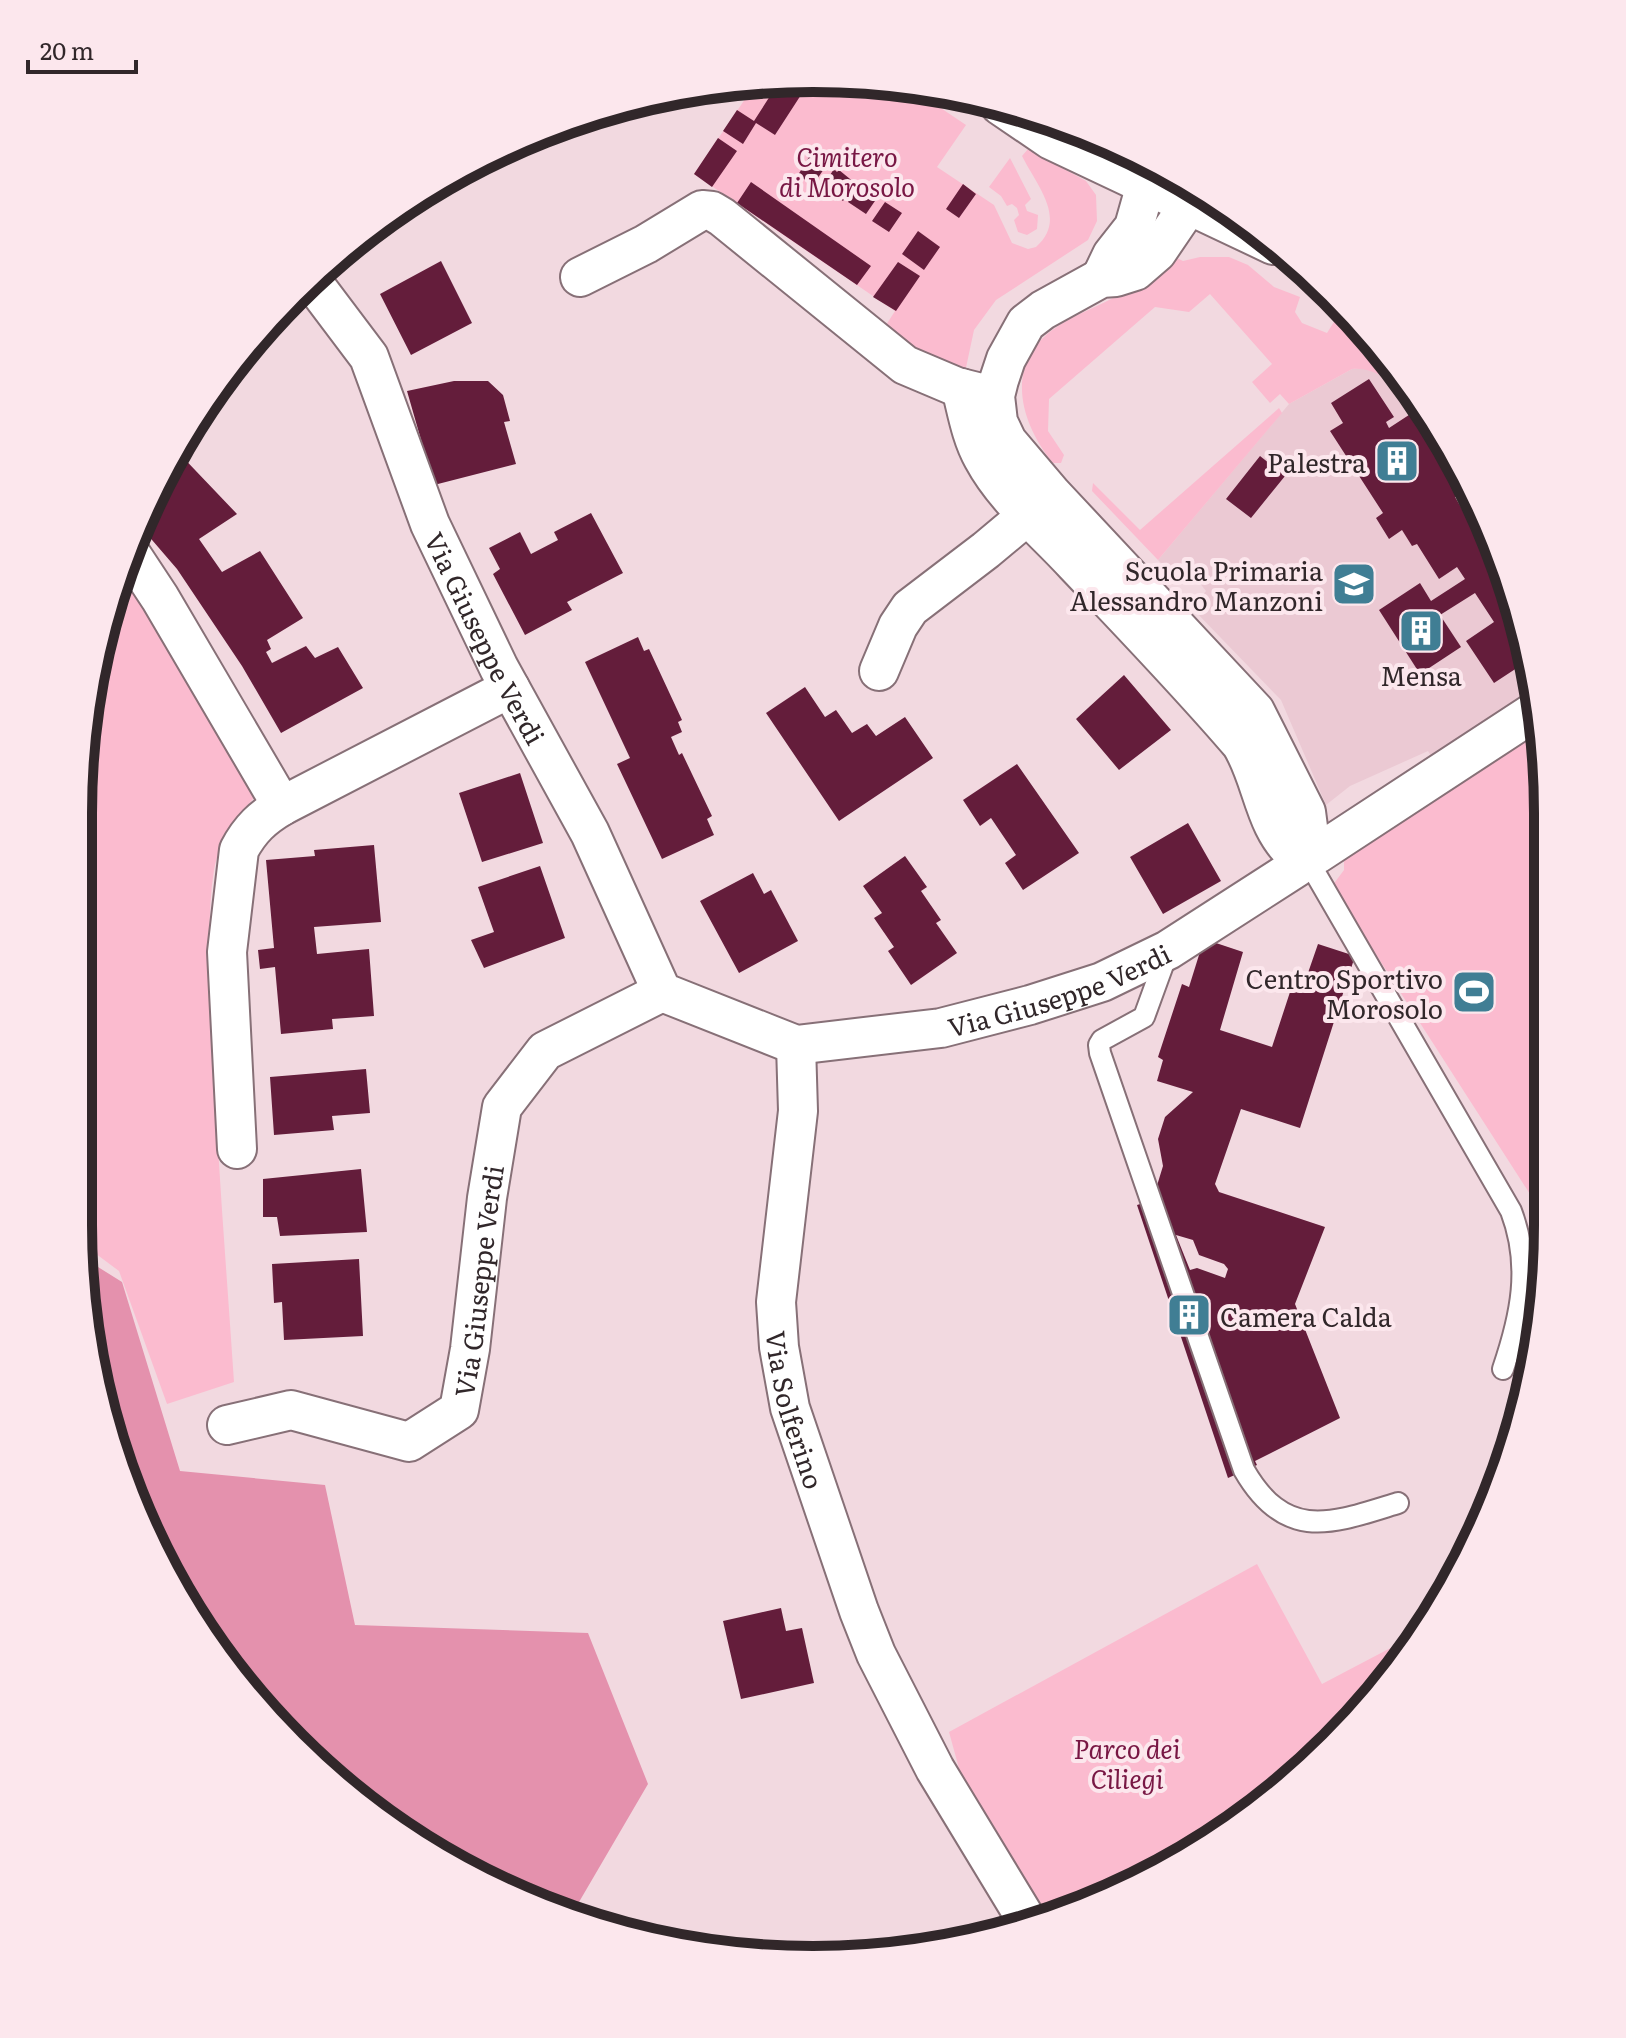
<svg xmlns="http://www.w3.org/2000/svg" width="1626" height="2038" viewBox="0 0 1626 2038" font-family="Literata,serif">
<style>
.built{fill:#ebc9d3}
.green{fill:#fbbbcf}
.forest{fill:#e491ad}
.building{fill:#641d3b;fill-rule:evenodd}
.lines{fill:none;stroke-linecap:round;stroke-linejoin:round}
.lane-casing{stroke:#877077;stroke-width:24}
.street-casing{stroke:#877077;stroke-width:42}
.secondary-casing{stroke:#877077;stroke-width:48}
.lane{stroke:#fff;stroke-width:20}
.street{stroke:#fff;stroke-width:38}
.secondary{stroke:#fff;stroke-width:44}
.labels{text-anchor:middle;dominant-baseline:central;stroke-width:8;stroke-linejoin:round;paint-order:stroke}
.park-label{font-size:26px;font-style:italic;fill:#781744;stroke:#fce7ed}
.poi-label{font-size:26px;fill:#31272a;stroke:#fce7ed;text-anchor:end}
.street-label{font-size:26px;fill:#31272a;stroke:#fce7ed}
.rim{fill:none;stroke:#31272a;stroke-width:10}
</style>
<rect width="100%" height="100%" fill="#f2d9e0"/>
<path class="built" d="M1362,368L1373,371L1415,397L1450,446L1523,622L1535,698L1436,764L1428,751L1350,786L1326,805L1281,700L1192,608L1206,591L1188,568L1174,577L1158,560L1289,404L1352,369Z"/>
<path class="green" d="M862,80L911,88L966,125L937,167L994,205L1012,243L1028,249L1036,247C1068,219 1037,186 1022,156L1028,149L1086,181L1096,195L1097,221L1088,240L996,300L974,330L964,377L881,333L895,311L694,174L756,83Z
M1010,158L1031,199L1025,205L1027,211L1038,215L1037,229L1027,235L1018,232L1014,220L1019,215L1017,208L1012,204L1007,206L1001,196L989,187Z
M1171,255L1183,261L1200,257H1229L1248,265L1274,287L1300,297L1295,312L1302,323L1327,333L1337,317L1369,333L1415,397C1396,386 1375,366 1352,369L1289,404L1280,394L1270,403L1252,382L1272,364L1210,294L1189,312L1155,307L1049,399L1048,431L1064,455L1061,463H1053C1021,424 1004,367 1051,331C1070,316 1095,308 1117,296C1136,285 1153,268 1171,255Z
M1279,408L1282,413L1158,560L1092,491L1093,483L1140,530Z
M122,566L259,792C238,816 220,838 214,870C206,920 211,972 212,1023C216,1143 226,1262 234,1382L167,1404L119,1271L80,1242L78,1225L80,765L117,576Z
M1539,722L1546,764L1548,1198L1537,1205L1332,886L1344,870V850Z
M1257,1564L1322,1684L1419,1633L1396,1672L1297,1778L1180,1862L1039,1920L973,1819L949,1732Z"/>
<path class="forest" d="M82,1257L122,1282L180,1471L325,1485L355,1625L588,1633L648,1784L572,1914L445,1861L293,1744L176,1592L103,1415Z"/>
<path class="building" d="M810,81L775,135L756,123L743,144L723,131L737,110L754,121L779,82Z
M718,138L737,151L712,187L694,174Z
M812,152L828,163L813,185L798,175Z
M834,169L837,172L839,170L855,183L843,201L839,198L837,201L825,192L826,190L822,187Z
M751,182L871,266L857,285L737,203Z
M963,184L976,194L959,218L946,209Z
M860,185L877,198L866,214L848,202Z
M415,201L419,208L385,229L384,227Z
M885,202L902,213L889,232L872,221Z
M918,231L940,247L924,270L902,254Z
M441,261L472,323L411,355L380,294Z
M898,262L920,276L896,311L873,297Z
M1369,379L1394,417L1386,422L1389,428L1412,413L1464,492L1455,497L1462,509L1473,501L1523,622L1529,660L1494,683L1466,641L1494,622L1475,593L1440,615L1461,647L1420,674L1379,610L1420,583L1431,601L1465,579L1457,567L1439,579L1417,544L1412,546L1402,530L1389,539L1376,518L1383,513L1330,431L1343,423L1331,403Z
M454,381H488L503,395L510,421L504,422L516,464L434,485L407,391Z
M175,449L237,514L199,539L222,572L260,551L303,618L267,640L271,649L266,652L272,663L306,646L315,658L338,647L363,688L281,733L242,666L177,569L140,526Z
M1260,456L1285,476L1251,518L1226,499Z
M591,513L623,573L567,602L572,610L525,635L493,574L500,569L489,548L520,532L531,554L558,540L554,532Z
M638,637L644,651L649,649L682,720L678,722L682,732L671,737L679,755L682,753L712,816L707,819L714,835L662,859L617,764L630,758L585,662Z
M1124,675L1171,730L1119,770L1076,719Z
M805,687L825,717L836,710L852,733L867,724L876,736L905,717L933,758L839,821L766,713Z
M1017,764L1079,853L1023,890L1005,863L1016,855L991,818L980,826L963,800Z
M520,773L543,843L482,862L459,793Z
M1188,823L1221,881L1163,914L1130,857Z
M374,845L381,922L314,927L317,954L369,949L374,1016L332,1019L333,1029L281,1034L275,967L260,969L258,950L274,948L266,860L315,856L314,850Z
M905,856L927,887L921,891L941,920L936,923L957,953L911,985L888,951L894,947L874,918L882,913L863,886Z
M540,866L565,938L484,968L471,940L494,932L478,887Z
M753,873L764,894L771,890L798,941L739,973L700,901Z
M1204,939L1243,952L1220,1030L1272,1047L1291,989L1301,993L1318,944L1355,956L1300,1128L1241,1109L1215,1184L1219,1192L1325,1227L1295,1304L1340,1418L1255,1461L1257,1465L1228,1478L1137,1205L1157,1199L1155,1192L1163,1166L1158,1139L1165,1117L1193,1092L1157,1081L1163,1060L1158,1057L1182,984L1189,987ZM1176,1235L1193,1240L1199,1255L1224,1264L1228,1269L1225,1278L1197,1268L1190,1270Z
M366,1069L370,1113L332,1116L334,1130L274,1135L270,1077Z
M361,1169L367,1232L280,1236L277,1217H263V1179Z
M359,1259L363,1336L284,1340L282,1302L274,1303L272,1264Z
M781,1608L786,1631L802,1628L814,1683L741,1699L723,1621Z"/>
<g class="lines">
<g class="lane-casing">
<path id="lane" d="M1314,871L1511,1211C1532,1266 1521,1316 1503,1369
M1168,951L1144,1017L1102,1040L1099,1045L1100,1053L1244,1470C1286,1543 1333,1523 1398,1503"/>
</g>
<g class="street-casing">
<g id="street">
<path d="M1191,202L1157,252L1135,271L1116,277L1101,278L1043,310L1026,323L1006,359L999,380L995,396L998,422L1007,441L1052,494L1255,711L1306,812L1311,850"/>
<path d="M580,277L646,244L702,210L712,211L722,217L905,365L957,387L985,394"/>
<path d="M1101,278L1112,255L1134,227L1147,181"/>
<path id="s1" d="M314,284L369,357L430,524L499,668L590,833L662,992L796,1045L941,1028L1030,1005L1102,982L1168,950L1297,867"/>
<path d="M961,388C967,411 971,437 983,458C1005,499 1044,530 1075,564C1131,623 1188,682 1241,744C1263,779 1263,827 1296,855"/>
<path d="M129,551L160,598L282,806"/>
<path d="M879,671L898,626L910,608L986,550L1047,499"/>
<path d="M1317,854L1537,710"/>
<path id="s2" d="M796,1045L798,1111L776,1302L779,1347L790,1408L859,1611L876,1654L935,1769L1029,1924"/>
<path d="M237,1149L227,952L239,850C250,829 263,817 282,806L510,688"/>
<path id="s3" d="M227,1425L291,1410L409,1442L459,1410L470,1349L487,1198L502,1107L545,1051L662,992"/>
</g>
</g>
<g class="secondary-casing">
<path id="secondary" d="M1002,103L1052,137L1274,242"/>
</g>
<use href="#lane" class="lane"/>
<use href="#street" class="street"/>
<use href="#secondary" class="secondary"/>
</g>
<defs>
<g id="building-square" transform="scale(2.3)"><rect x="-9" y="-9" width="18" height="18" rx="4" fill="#407e94" stroke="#fce7ed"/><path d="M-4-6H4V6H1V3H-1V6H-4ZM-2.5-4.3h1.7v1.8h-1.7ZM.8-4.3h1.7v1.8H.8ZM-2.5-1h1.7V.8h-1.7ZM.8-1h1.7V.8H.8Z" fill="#fff"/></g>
<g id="school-square" transform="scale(2.3)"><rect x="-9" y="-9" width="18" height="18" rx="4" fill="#407e94" stroke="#fce7ed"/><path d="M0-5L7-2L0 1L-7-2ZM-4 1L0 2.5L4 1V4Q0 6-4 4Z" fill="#fff"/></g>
<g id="stadium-square" transform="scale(2.3)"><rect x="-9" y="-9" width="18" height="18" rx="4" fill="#407e94" stroke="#fce7ed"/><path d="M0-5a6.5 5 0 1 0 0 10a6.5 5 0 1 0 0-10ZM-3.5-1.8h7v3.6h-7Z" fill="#fff"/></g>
</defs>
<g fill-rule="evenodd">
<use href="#building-square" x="1397" y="461"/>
<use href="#school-square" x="1354" y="584"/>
<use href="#building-square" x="1421" y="631"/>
<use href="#stadium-square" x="1474" y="992"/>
<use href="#building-square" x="1189" y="1315"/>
</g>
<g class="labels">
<g class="park-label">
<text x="847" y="155">Cimitero<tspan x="847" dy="30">di Morosolo</tspan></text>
<text x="1127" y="1747">Parco dei<tspan x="1127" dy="30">Ciliegi</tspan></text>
</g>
<g class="poi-label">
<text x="1366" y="461">Palestra</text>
<text x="1323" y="569">Scuola Primaria<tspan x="1323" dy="30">Alessandro Manzoni</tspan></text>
<text x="1421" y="674" text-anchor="middle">Mensa</text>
<text x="1443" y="977">Centro Sportivo<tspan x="1443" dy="30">Morosolo</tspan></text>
<text x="1220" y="1315" text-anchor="start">Camera Calda</text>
</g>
<g class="street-label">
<text stroke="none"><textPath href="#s1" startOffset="396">Via Giuseppe Verdi</textPath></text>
<text stroke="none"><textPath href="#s1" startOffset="1206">Via Giuseppe Verdi</textPath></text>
<text stroke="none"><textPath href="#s3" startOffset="378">Via Giuseppe Verdi</textPath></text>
<text stroke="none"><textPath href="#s2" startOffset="368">Via Solferino</textPath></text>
</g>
</g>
<path d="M0 0H1626V2038H0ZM813 92H813A721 721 0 0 1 1534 813V1225A721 721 0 0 1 813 1946H813A721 721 0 0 1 92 1225V813A721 721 0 0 1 813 92Z" fill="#fce7ed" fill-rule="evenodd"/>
<path class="rim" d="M813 92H813A721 721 0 0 1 1534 813V1225A721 721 0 0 1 813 1946H813A721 721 0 0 1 92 1225V813A721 721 0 0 1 813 92Z"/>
<path d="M28 60v12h108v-12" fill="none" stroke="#31272a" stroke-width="4"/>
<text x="40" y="60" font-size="24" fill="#31272a" stroke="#fce7ed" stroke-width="6" paint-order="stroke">20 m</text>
</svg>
